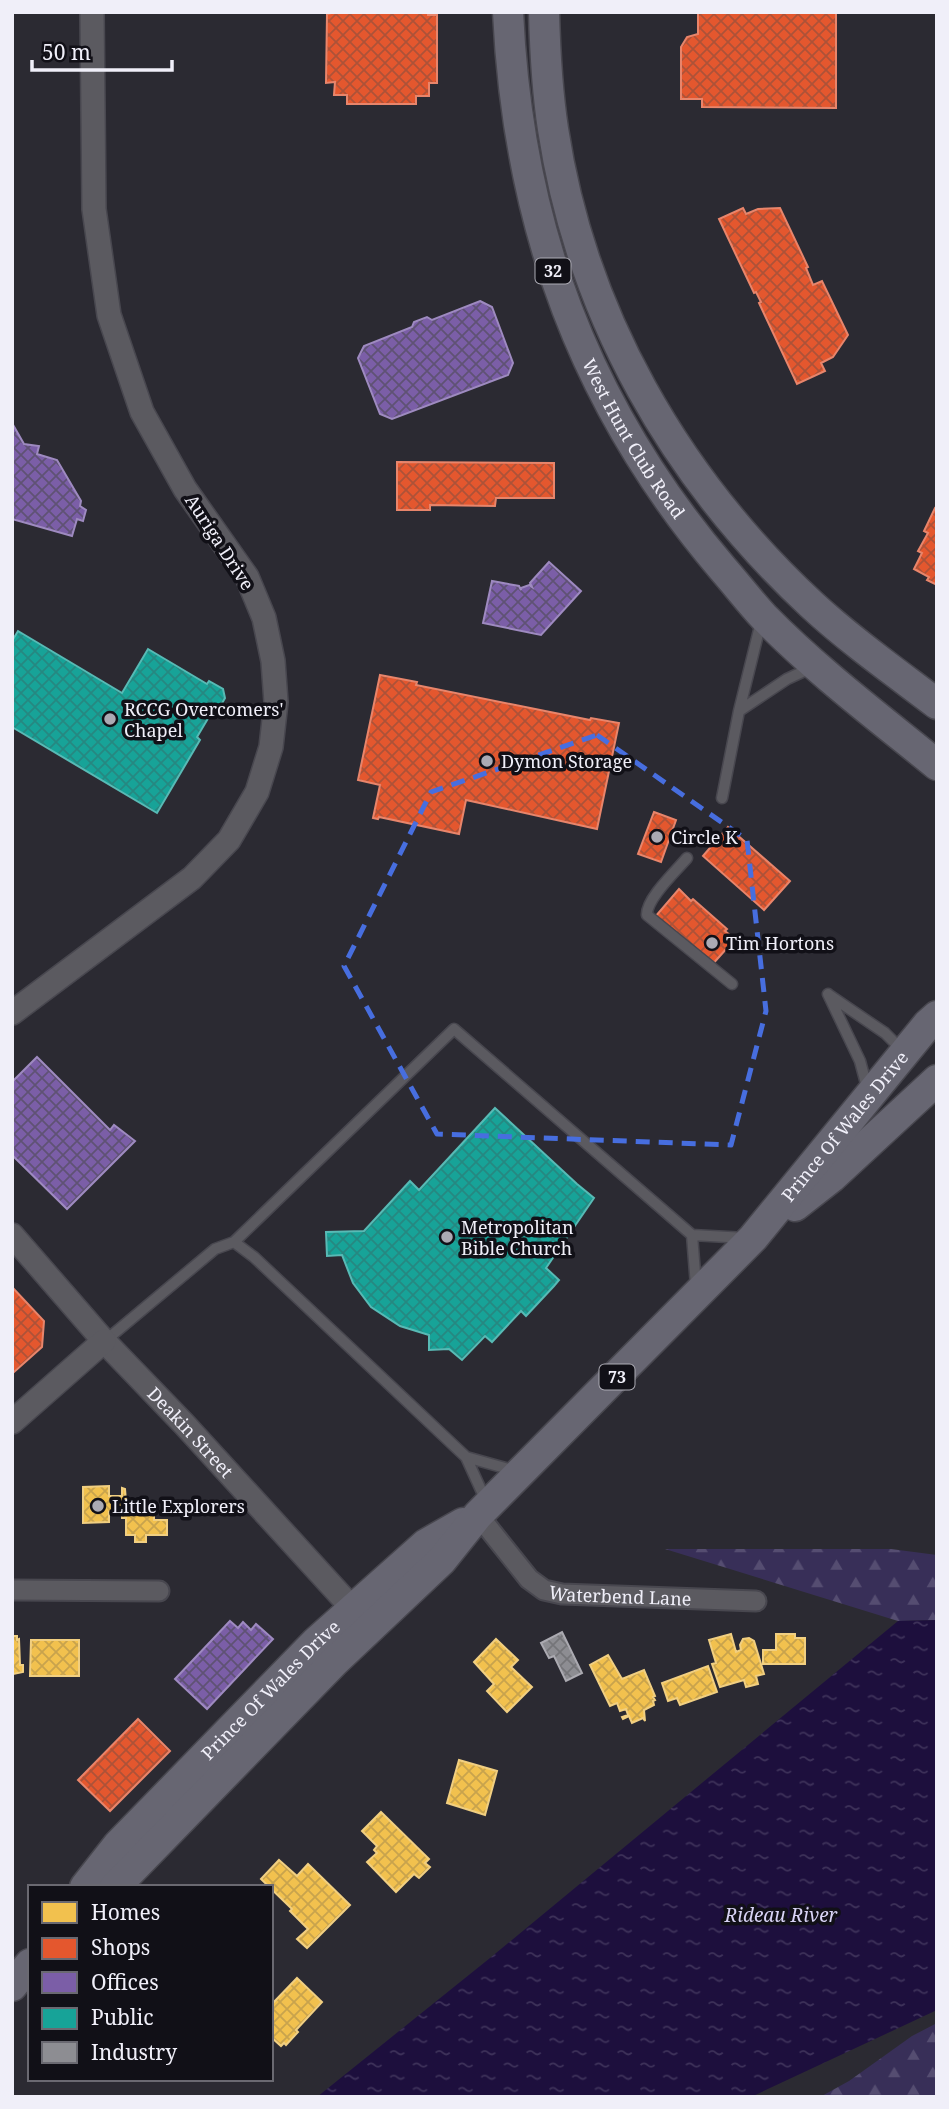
<svg xmlns="http://www.w3.org/2000/svg" width="949" height="2109" viewBox="0 0 949 2109" font-family="'Noto Serif',serif">
<style>
.forest{fill:url(#forest-firs)}
.water{fill:url(#water-ripples)}
.homes{fill:url(#homes-cross-hatch);stroke:#f1cf81;stroke-width:2}
.shops{fill:url(#shops-cross-hatch);stroke:#e8856b;stroke-width:2}
.offices{fill:url(#offices-cross-hatch);stroke:#9e8ac0;stroke-width:2}
.public{fill:url(#public-cross-hatch);stroke:#58bab5;stroke-width:2}
.industry{fill:url(#industry-cross-hatch);stroke:#abaab1;stroke-width:2}
.lines{fill:none;stroke-linecap:round;stroke-linejoin:round}
.service-casing{stroke:#48474f;stroke-width:13}
.minor-casing{stroke:#48474f;stroke-width:23}
.tertiary-casing{stroke:#48474f;stroke-width:26}
.primary-casing{stroke:#48474f;stroke-width:33}
.service{stroke:#5b5a60;stroke-width:10}
.minor{stroke:#5b5a60;stroke-width:19}
.tertiary{stroke:#5b5a60;stroke-width:23}
.primary{stroke:#676672;stroke-width:30}
.marked{fill:none;stroke:#476edf;stroke-width:5;stroke-dasharray:14 9;stroke-linejoin:round}
.poi-dot{fill:#abaab3;stroke:#111017;stroke-width:2.5}
.labels{text-anchor:middle;dominant-baseline:central;stroke-width:7;stroke-linejoin:round;paint-order:stroke}
.shield{fill:#111017;stroke:#adacb5;stroke-width:2}
.shield-label{font-size:16px;font-weight:bold;fill:#f0eff9}
.street-label{font-size:18px;fill:#f0eff9;stroke:#111017}
.poi-label{font-size:18px;fill:#f0eff9;stroke:#111017;text-anchor:start}
.water-label{font-size:19px;font-style:italic;fill:#d8d3f5;stroke:#111017}
</style>
<defs>
<pattern id="forest-firs" width="22" height="20" patternUnits="userSpaceOnUse" patternTransform="scale(1.75)"><rect width="22" height="20" fill="#382f58"/><path d="M5 1l3.5 6h-7zM16 11l3.5 6h-7z" fill="#554d71"/></pattern>
<pattern id="water-ripples" width="26" height="14" patternUnits="userSpaceOnUse" patternTransform="scale(1.75)"><rect width="26" height="14" fill="#1d0f3d"/><path d="M2 4q2-2 4 0t4 0M15 11q2-2 4 0t4 0" fill="none" stroke="#3e325a"/></pattern>
<pattern id="homes-cross-hatch" width="8" height="8" patternUnits="userSpaceOnUse" patternTransform="scale(1.75)"><rect width="8" height="8" fill="#f2c14e"/><path d="M0 0l8 8M0 8l8-8" fill="none" stroke="#c8a34d"/></pattern>
<pattern id="shops-cross-hatch" width="8" height="8" patternUnits="userSpaceOnUse" patternTransform="scale(1.75)"><rect width="8" height="8" fill="#e4572e"/><path d="M0 0l8 8M0 8l8-8" fill="none" stroke="#ad5238"/></pattern>
<pattern id="offices-cross-hatch" width="8" height="8" patternUnits="userSpaceOnUse" patternTransform="scale(1.75)"><rect width="8" height="8" fill="#7b5ea7"/><path d="M0 0l8 8M0 8l8-8" fill="none" stroke="#5f5274"/></pattern>
<pattern id="public-cross-hatch" width="8" height="8" patternUnits="userSpaceOnUse" patternTransform="scale(1.75)"><rect width="8" height="8" fill="#17a398"/><path d="M0 0l8 8M0 8l8-8" fill="none" stroke="#268881"/></pattern>
<pattern id="industry-cross-hatch" width="8" height="8" patternUnits="userSpaceOnUse" patternTransform="scale(1.75)"><rect width="8" height="8" fill="#8d8d92"/><path d="M0 0l8 8M0 8l8-8" fill="none" stroke="#757579"/></pattern>
</defs>
<rect width="100%" height="100%" fill="#2b2a32"/>
<path class="forest" d="M665,1549H891L937,1555V1620L898,1621Z
M937,2023V2097H820L849,2081L912,2036Z"/>
<path class="water" d="M937,1620V2010L751,2097H317L490,1958L898,1621Z"/>
<path class="homes" d="M109,1486V1496H122V1488L125,1489L126,1501H144V1509H154V1520H167V1535H146V1542H135V1535H126V1518H122V1512H109V1522L83,1523V1487Z
M731,1634L736,1652L741,1650L740,1645L743,1639L749,1638L754,1641L764,1674L756,1676L758,1684L746,1687L744,1680L720,1687L712,1664L716,1663L709,1640Z
M776,1634H795V1638H805V1664H763V1650H776Z
M12,1636H17V1640L19,1639L20,1665H23V1672L13,1674L12,1692Z
M496,1639L518,1660L511,1667L532,1687L507,1712L487,1691L494,1684L474,1662Z
M31,1640H79V1676H30Z
M608,1655L622,1679L644,1670L655,1696L653,1697L655,1700L653,1701L654,1705L644,1710L645,1721L643,1718L632,1723L629,1716L623,1719L622,1717L628,1715L626,1709L620,1711L617,1703L610,1706L590,1665Z
M708,1666L717,1692L680,1705L677,1698L668,1701L662,1683Z
M459,1760L497,1771L485,1815L447,1803Z
M381,1812L429,1859L425,1863L430,1867L419,1878L414,1874L396,1892L367,1862L377,1853L374,1850L377,1846L362,1831Z
M279,1860L297,1876L308,1864L350,1905L307,1948L297,1939L308,1929L290,1911L292,1909L261,1879Z
M297,1978L322,2002L296,2030L298,2032L286,2045L284,2043L281,2046L271,2037V2005Z"/>
<path class="shops" d="M335,12H428V15H437V83H429V96H416V104H347V95H334L335,82L326,83L327,14Z
M698,12H836V108L702,107V99H681V47L687,37L698,34Z
M743,208L746,214L758,209L780,208L808,267L806,268L813,285L822,281L848,335L833,357L821,363L825,371L797,384L759,303L761,302L756,292L754,293L719,219Z
M397,462L554,463V498H496L495,506L430,505V510H397Z
M935,508L937,509V585L927,580L929,577L914,569L922,553L918,551L928,533L924,531Z
M380,675L417,682L416,685L590,720L591,718L619,723L597,829L466,800L459,834L379,817L378,819L373,818L380,785L358,780Z
M654,812L676,820L661,862L638,854Z
M728,827L790,881L764,910L703,856Z
M679,889L691,901L693,899L727,929L725,931L735,939L711,966L655,917Z
M12,1287L44,1321L42,1347L14,1372L12,1369Z
M138,1719L170,1751L110,1811L78,1780Z"/>
<path class="offices" d="M480,301L492,307L513,363L508,375L392,419L380,414L358,358L364,346L412,327L414,322L427,317L432,320Z
M12,423L24,444L39,446L37,454L57,460L81,501L80,506L86,510L83,521L77,519L72,536L12,519Z
M549,562L581,591L541,635L483,623L492,581L519,586L521,590V588L529,585L532,587L530,583Z
M37,1057L110,1130L114,1125L135,1141L67,1209L12,1155V1082Z
M230,1621L238,1628L243,1622L251,1630L256,1624L273,1639L207,1709L175,1679Z"/>
<path class="public" d="M18,631L122,693L148,649L207,684L209,681L223,689L225,698L217,712L213,710L197,737L200,740L157,813L12,727V641Z
M495,1108L577,1184L594,1198L546,1268L559,1280L554,1286L526,1316L521,1311L492,1342L485,1336L462,1360L449,1349L429,1350V1335L400,1326L371,1307L353,1283L342,1255L327,1256L326,1232L364,1231L410,1181L419,1190Z"/>
<path class="industry" d="M562,1632L582,1673L566,1681L554,1656L549,1658L541,1643Z"/>
<g class="lines">
<g class="service-casing">
<path id="service" d="M739,711L787,679L813,667
M722,798L739,711L761,622
M687,858C676,871 646,899 647,915L732,984
M828,994L860,1061L868,1091
M829,995L885,1033L903,1051
M692,1235L696,1286
M234,1242L454,1029L692,1235L746,1238
M105,1341L215,1249L234,1242L254,1257L466,1457L487,1503
M466,1457L516,1471"/>
</g>
<g class="minor-casing">
<g id="minor">
<path id="s1" d="M478,1515L529,1579L544,1590L562,1594L756,1601"/>
<path d="M12,1590L159,1591"/>
</g>
</g>
<g class="tertiary-casing">
<g id="tertiary">
<path d="M12,1013L192,878L229,840L257,792L271,747L276,702L273,661L264,618L247,577L185,489L142,412L109,315L94,209L92,12"/>
<path id="s2" d="M12,1235L104,1341L184,1424L364,1621"/>
<path d="M12,1422L104,1341"/>
</g>
</g>
<g class="primary-casing">
<g id="primary">
<path id="s3" d="M508,12C518,225 584,406 723,569C737,585 750,602 764,617C817,671 878,717 937,765"/>
<path d="M544,12C545,51 547,90 553,129C581,314 675,478 812,605C851,641 895,672 937,704"/>
<path d="M795,1206L832,1177L937,1080"/>
<path id="s4" d="M85,1887L118,1845L316,1642L426,1544L463,1523"/>
<path id="s5" d="M115,1887L335,1661L442,1560L478,1515L753,1238L928,1024L937,1016"/>
<path d="M12,1986L30,1964"/>
</g>
</g>
<use href="#service" class="service"/>
<use href="#minor" class="minor"/>
<use href="#tertiary" class="tertiary"/>
<use href="#primary" class="primary"/>
</g>
<path class="marked" d="M597,735L747,840L766,1011L731,1145L437,1134L344,966L431,792Z"/>
<g class="poi-dot">
<circle cx="110" cy="719" r="7"/>
<circle cx="487" cy="761" r="7"/>
<circle cx="657" cy="837" r="7"/>
<circle cx="712" cy="943" r="7"/>
<circle cx="447" cy="1237" r="7"/>
<circle cx="98" cy="1506" r="7"/>
</g>
<g class="labels">
<g class="shield">
<rect x="535.5" y="258.5" width="35" height="25" rx="5"/>
<rect x="599.5" y="1364.5" width="35" height="25" rx="5"/>
</g>
<g class="shield-label">
<text x="553" y="271">32</text>
<text x="617" y="1377">73</text>
</g>
<g class="street-label">
<text stroke="none"><textPath href="#s3" startOffset="450">West Hunt Club Road</textPath></text>
<text transform="translate(220 542) rotate(57)">Auriga Drive</text>
<text stroke="none"><textPath href="#s5" startOffset="1055">Prince Of Wales Drive</textPath></text>
<text stroke="none"><textPath href="#s2" startOffset="266">Deakin Street</textPath></text>
<text stroke="none"><textPath href="#s1" startOffset="177">Waterbend Lane</textPath></text>
<text stroke="none"><textPath href="#s4" startOffset="271">Prince Of Wales Drive</textPath></text>
</g>
<g class="poi-label">
<text x="124" y="709">RCCG Overcomers'<tspan x="124" dy="21">Chapel</tspan></text>
<text x="501" y="761">Dymon Storage</text>
<text x="671" y="837">Circle K</text>
<text x="726" y="943">Tim Hortons</text>
<text x="461" y="1227">Metropolitan<tspan x="461" dy="21">Bible Church</tspan></text>
<text x="112" y="1506">Little Explorers</text>
</g>
<g class="water-label">
<text x="781" y="1915">Rideau River</text>
</g>
</g>
<rect width="949" height="2109" fill="none" stroke="#f0eff9" stroke-width="28"/>
<rect x="28" y="1885" width="245" height="196" fill="#111017" stroke="#6a6971" stroke-width="2"/>
<rect x="42" y="1902" width="35" height="21" fill="#f2c14e" stroke="#6a6971" stroke-width="2"/>
<text x="91" y="1920" font-size="21" fill="#f0eff9">Homes</text>
<rect x="42" y="1938" width="35" height="21" fill="#e4572e" stroke="#6a6971" stroke-width="2"/>
<text x="91" y="1955" font-size="21" fill="#f0eff9">Shops</text>
<rect x="42" y="1972" width="35" height="21" fill="#7b5ea7" stroke="#6a6971" stroke-width="2"/>
<text x="91" y="1990" font-size="21" fill="#f0eff9">Offices</text>
<rect x="42" y="2008" width="35" height="21" fill="#17a398" stroke="#6a6971" stroke-width="2"/>
<text x="91" y="2025" font-size="21" fill="#f0eff9">Public</text>
<rect x="42" y="2042" width="35" height="21" fill="#8d8d92" stroke="#6a6971" stroke-width="2"/>
<text x="91" y="2060" font-size="21" fill="#f0eff9">Industry</text>
<path d="M32 60v10h140v-10" fill="none" stroke="#f0eff9" stroke-width="3.5"/>
<text x="42" y="60" font-size="21" fill="#f0eff9" stroke="#111017" stroke-width="5" paint-order="stroke">50 m</text>
</svg>
